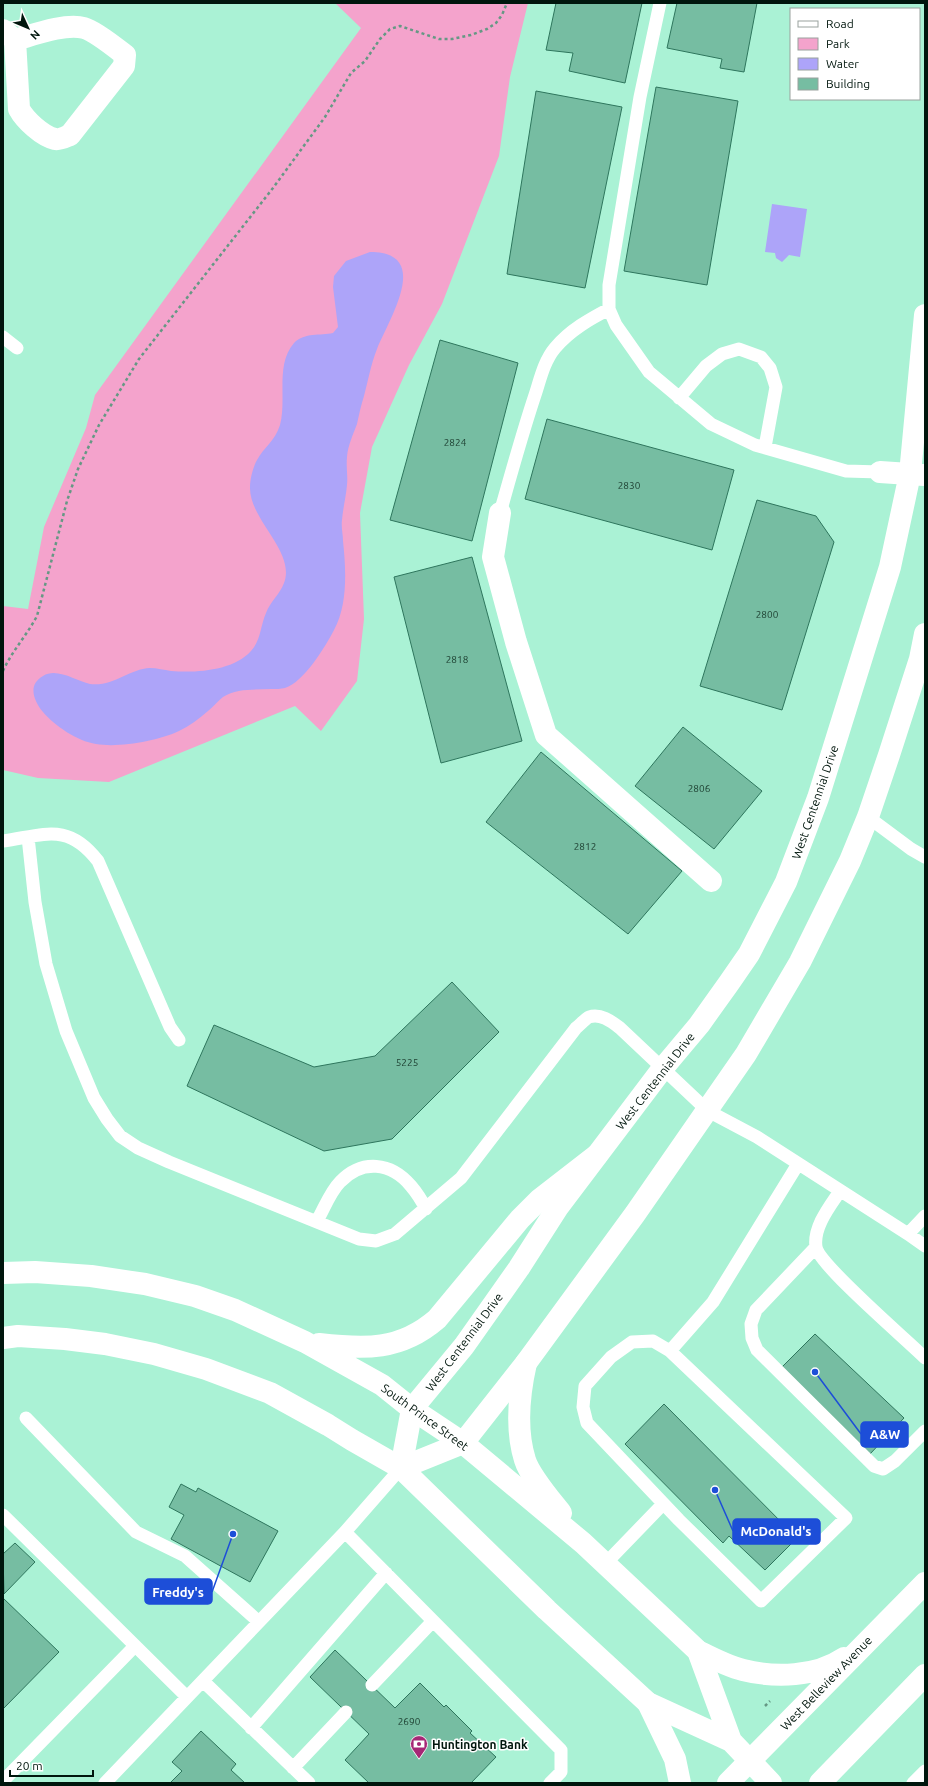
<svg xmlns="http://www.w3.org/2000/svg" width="928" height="1786" viewBox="0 0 928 1786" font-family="Ubuntu,sans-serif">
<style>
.green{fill:#f4a3cc}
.water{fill:#ada4f9}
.building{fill:#76bda2;stroke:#2e765d}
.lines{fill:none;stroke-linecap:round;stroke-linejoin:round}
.path{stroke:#659884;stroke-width:2.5;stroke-dasharray:3 3;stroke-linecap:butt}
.lane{stroke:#fff;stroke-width:13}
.street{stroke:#fff;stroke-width:22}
.secondary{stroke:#fff;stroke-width:22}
.primary{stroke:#fff;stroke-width:22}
.labels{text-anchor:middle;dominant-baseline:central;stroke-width:3;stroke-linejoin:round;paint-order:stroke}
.number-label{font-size:10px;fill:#1e4032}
.street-label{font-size:12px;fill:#00160d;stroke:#fff}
.poi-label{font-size:12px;font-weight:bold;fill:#00160d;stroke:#fff;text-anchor:start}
.leader{fill:none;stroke:#1d4ed8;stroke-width:1.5}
.callout-dot{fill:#1d4ed8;stroke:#fff;stroke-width:1.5}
.callout{fill:#1d4ed8;stroke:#1d4ed8;stroke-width:1.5}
.callout-label{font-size:13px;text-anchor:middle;font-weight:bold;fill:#fff}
</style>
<rect width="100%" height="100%" fill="#aaf2d5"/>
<path class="green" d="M335,3H528L510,77L499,156L442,304L409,365L372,447L360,513L364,619L357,681L321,731L295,706L109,782L38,778L3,770V606L28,609L44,527L86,428L95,395L361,28Z"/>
<path class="water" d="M772,204L807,209L800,257L789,255L782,262L776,258L775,253L765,252Z
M370,252C433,252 389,319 377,349C371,364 368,381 364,396C361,405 359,415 357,424C353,435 348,445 347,457C346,467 348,476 347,485C346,497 343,508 342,520C341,527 343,534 343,541C346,569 348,605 334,630C325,647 304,682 285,688C281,689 276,689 271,689C255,690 237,688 223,697C218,701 213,707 208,711C199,719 189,726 179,731C158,741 119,748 96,744C77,741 55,726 43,712C34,701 27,685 43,676C57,667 76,681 90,684C113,687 129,669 150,668C157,668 164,670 171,671C196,673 233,671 251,651C261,640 260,627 266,613C270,602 280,594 284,583C296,551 249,520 250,487C250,479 253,467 257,460C264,447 275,441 280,425C287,399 275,365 294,343C305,332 320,336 333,333L338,327L333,287L334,276L346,261Z"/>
<path class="building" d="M556,3H642L625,83L569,71L573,53L546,50Z
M677,3H757L744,72L720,68L722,59L667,48Z
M656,87L738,101L707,285L624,271Z
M536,91L622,107L585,288L507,274Z
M440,340L518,363L472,541L390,520Z
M547,419L734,470L712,550L525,499Z
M757,500L816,516L834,542L782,710L700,686Z
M472,557L522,741L441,763L394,577Z
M683,727L762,791L714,849L635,786Z
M541,752L682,871L628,934L486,822Z
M452,982L499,1032L392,1139L324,1151L187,1086L214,1025L314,1067L375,1056Z
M815,1334L904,1418L870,1454L781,1368Z
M664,1404L797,1538L765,1570L729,1536L723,1543L625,1444Z
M181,1484L196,1492L198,1488L278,1531L250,1582L171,1539L184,1515L169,1507Z
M15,1543L35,1562L4,1594L3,1554Z
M3,1598L59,1652L3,1709Z
M335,1650L395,1708L420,1683L444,1707L446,1705L472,1731L470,1733L496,1757L471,1783H369L345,1760L369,1734L310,1677Z
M201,1731L236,1764L231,1770L245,1783H170L182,1771L172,1762Z"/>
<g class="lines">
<path class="path" d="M3,671C12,651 27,635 37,616L67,501L78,469L99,425L139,359L273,188L325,117L351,73L365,61L380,39L390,29L400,26L439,39H452L471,35L487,29L496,23L502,15L507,3
M765,1706L770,1701"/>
<path class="lane" d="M660,3L640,97L609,285V309L616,325L649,372L711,424L755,445L846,471L880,472
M3,337L17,348
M679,398L706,366L722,354L739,349L761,357L770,368L776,387L765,447
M500,513C511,474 522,434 535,395C540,380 544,361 555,348C570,330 590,319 609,309
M868,817L911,849L925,857
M28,837L35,902L46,964L66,1031L94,1098L107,1119L120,1136L138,1148L169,1162L359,1239L376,1241L395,1234L461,1178L576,1028C580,1025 585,1019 589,1017C600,1013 611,1021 620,1028L708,1111L757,1137L908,1234L925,1216
M3,841C45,835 68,822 98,861L170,1027L179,1040
M840,1191C830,1206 813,1227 816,1247C819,1265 907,1340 925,1358
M317,1221C324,1209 330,1192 340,1182C362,1159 391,1162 411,1186C417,1193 422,1201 426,1209
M908,1234L925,1246
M816,1247L756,1310L751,1324L752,1338L757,1350L874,1466L883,1469L895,1461L925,1431
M653,1341L670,1351L846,1518L761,1601L679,1520L587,1423L583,1407L585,1386L611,1357L632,1342Z
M670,1351L713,1302L798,1164
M26,1418L136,1532L185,1556L259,1622
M3,1515L187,1697
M345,1532L561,1750V1772L550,1783
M606,1563L663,1504
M203,1681L309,1783
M372,1685L433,1621
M251,1728L386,1573
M293,1768L346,1712
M3,1781L135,1646
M105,1783L345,1532L401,1468
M913,1783L925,1771"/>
<path class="street" d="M3,30L15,40L19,109C25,120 42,136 55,139C60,140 65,137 70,135L124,66L125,55C116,48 95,31 84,28C65,23 33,35 15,40
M880,472L924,475
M500,513L493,557L516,642L546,735L711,881
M401,1468L412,1409L464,1346L519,1268L558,1207L663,1068L699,1025L729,983L749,954L786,882L818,798L890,567L910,474L925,315
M401,1468L463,1443L526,1363L635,1214L746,1054L800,962L850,861L868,817L889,755L920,659L925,634"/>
<path class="secondary" d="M3,1273L35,1272L91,1276L145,1284L195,1296L235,1310L305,1342L382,1385L412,1409L463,1443L583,1543L698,1651L731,1741
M3,1338L18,1336L65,1339L105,1344L154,1354L206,1369L270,1393L328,1425L352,1440L401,1468L547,1610L648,1703L731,1741L771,1783
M319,1344C365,1349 400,1351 437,1319L520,1219L539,1200L597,1155
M526,1363C519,1394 515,1428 525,1460C530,1476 550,1499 561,1513"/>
<path class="primary" d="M698,1651C712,1658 727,1666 743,1670C775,1678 816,1677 844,1658
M648,1703L675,1759L680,1783
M728,1783L925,1583
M820,1783L925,1675"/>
</g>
<defs>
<g id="bank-pin" transform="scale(0.9)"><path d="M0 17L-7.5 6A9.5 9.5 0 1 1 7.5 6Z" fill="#a62675" stroke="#fff"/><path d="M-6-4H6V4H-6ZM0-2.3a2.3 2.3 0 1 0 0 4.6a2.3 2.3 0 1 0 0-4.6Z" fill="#fff"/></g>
</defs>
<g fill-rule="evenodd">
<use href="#bank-pin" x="419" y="1744"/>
</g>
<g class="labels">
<g class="number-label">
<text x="455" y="442">2824</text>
<text x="629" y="485">2830</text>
<text x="767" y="614">2800</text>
<text x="457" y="659">2818</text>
<text x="699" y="788">2806</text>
<text x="585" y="846">2812</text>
<text x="407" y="1062">5225</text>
<text x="409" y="1721">2690</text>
</g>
<g class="street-label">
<text transform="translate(815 802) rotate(-71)">West Centennial Drive</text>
<text transform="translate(655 1081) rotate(-52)">West Centennial Drive</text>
<text transform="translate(464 1342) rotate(-53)">West Centennial Drive</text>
<text transform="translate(425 1417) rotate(36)">South Prince Street</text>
<text transform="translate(826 1683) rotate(-46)">West Belleview Avenue</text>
</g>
<g class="poi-label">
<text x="432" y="1744">Huntington Bank</text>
</g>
</g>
<path class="leader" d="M815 1372L861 1434M715 1490L733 1531M233 1534L212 1592"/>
<g class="callout-dot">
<circle cx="815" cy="1372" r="4"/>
<circle cx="715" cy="1490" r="4"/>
<circle cx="233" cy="1534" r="4"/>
</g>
<g class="callout">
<rect x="861" y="1422" width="47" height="25" rx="4"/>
<rect x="733" y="1519" width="87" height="25" rx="4"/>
<rect x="145" y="1579" width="67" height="25" rx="4"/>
</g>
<g class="callout-label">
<text x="885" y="1439">A&amp;W</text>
<text x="776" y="1536">McDonald's</text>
<text x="178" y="1597">Freddy's</text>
</g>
<rect width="928" height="1786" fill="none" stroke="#00160d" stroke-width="8"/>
<rect x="790" y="8" width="130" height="92" fill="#ffffff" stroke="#99a29e"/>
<rect x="798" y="21" width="20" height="6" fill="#ffffff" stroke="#99a29e"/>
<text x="826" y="28" font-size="12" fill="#00160d">Road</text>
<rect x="798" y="38" width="20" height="12" fill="#f4a3cc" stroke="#99a29e"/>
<text x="826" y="48" font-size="12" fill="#00160d">Park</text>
<rect x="798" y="58" width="20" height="12" fill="#ada4f9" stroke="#99a29e"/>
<text x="826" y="68" font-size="12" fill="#00160d">Water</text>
<rect x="798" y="78" width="20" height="12" fill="#76bda2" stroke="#99a29e"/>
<text x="826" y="88" font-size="12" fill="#00160d">Building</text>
<g transform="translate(28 28) rotate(134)" stroke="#ffffff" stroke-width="3" paint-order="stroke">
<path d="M0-3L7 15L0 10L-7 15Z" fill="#00160d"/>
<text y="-6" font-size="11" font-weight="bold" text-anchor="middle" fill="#00160d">N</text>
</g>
<path d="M10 1770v6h83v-6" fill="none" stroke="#00160d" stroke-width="2"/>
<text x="16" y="1770" font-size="12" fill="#00160d" stroke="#ffffff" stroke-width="3" paint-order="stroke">20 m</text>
</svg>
